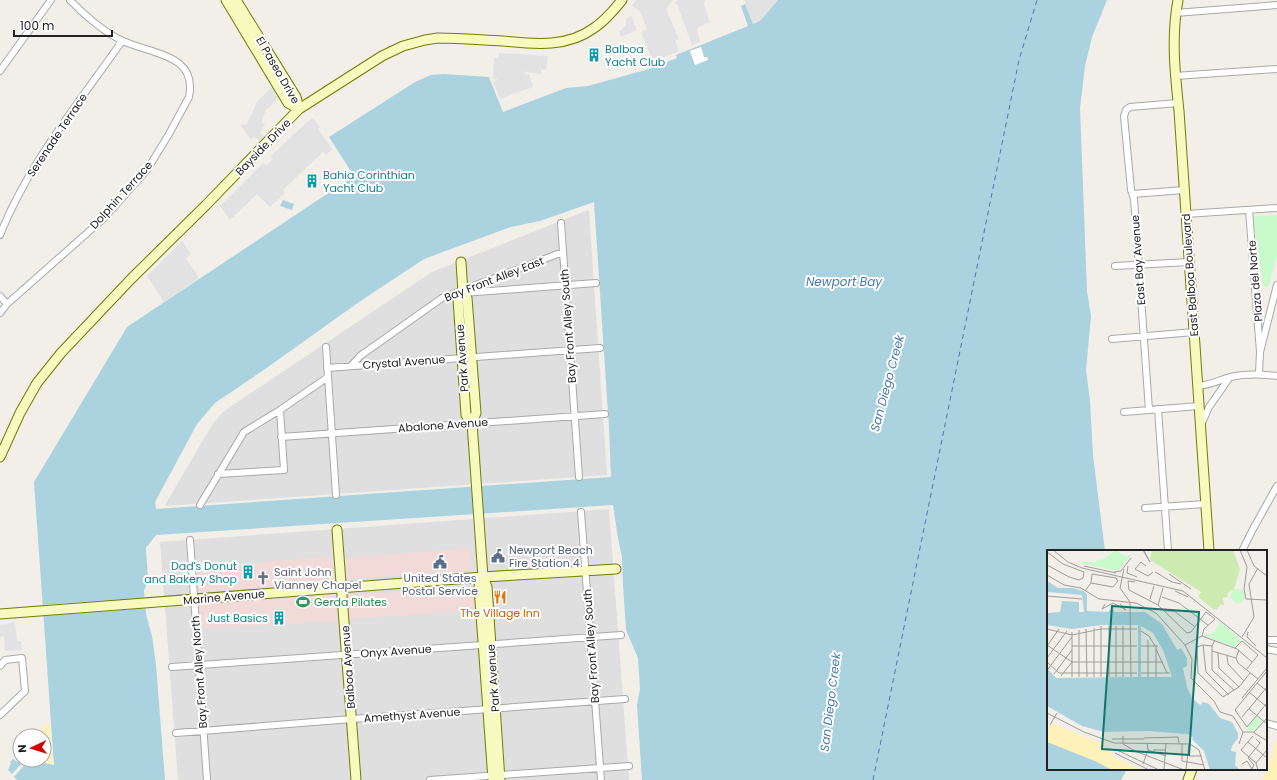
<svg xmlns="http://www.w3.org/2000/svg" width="1277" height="780" viewBox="0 0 1277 780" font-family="Poppins,sans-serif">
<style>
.residential{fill:#e0dfdf}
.commercial{fill:#f2dad9}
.sand{fill:#fff1ba}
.park{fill:#c8facc}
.parking{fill:#e2e2e2}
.water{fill:#aad3df;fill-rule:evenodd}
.pier{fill:#fff}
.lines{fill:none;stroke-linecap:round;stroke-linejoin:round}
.ferry{stroke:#4a7aab;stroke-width:1;stroke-dasharray:5 4;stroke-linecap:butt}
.street-casing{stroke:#a9a9a9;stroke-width:8}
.secondary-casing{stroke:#707d05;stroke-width:11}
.street{stroke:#fff;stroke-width:6}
.secondary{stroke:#f7fabf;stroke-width:9}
.labels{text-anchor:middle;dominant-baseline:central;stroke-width:4;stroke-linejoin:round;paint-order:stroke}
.culture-label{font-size:11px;fill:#0d838f;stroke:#fff;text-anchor:start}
.street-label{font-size:11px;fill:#222;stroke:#fff}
.service-label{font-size:11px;fill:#4e5e75;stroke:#fff;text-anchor:start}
.worship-label{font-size:11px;fill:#5b616d;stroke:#fff;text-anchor:start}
.leisure-label{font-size:11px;fill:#27864d;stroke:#fff;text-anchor:start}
.food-label{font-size:11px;fill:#c56008;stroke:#fff}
.water-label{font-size:12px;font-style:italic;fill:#4a7aab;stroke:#fff}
.inset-river{fill:none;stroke:#aad3df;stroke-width:2}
.inset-road{fill:none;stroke:#9f9d99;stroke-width:1}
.view{fill:#0f766e;fill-opacity:0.15;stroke:#0f766e;stroke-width:2}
.inset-edge{fill:none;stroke:#222;stroke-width:2}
</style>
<rect width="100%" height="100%" fill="#f2efe9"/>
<path class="residential" d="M588,210L589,211L607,475L166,506L165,505L212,425L222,413L230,407L432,272Z
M609,509L629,780H178L160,542Z"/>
<path class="commercial" d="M470,548L472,570L346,579L344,558Z
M333,556L335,582L195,592L194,568Z
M473,587L475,610L349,619L347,595Z
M335,594L337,621L198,629L196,605Z"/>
<path class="sand" d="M49,720L53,765L29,760H44V736H37Z
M1277,737V780H1262L1269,765Z"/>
<path class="park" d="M1277,215V256L1269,284L1268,287H1265L1263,285L1253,216Z"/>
<path class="parking" d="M636,0H673L666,9L679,39L675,40L679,51L653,61L641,32L647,29L640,11L632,6Z
M678,0H705L704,4L710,22L697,28L700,42L692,45L678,7L679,6L675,3Z
M745,0H778L760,21L753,24L745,4Z
M631,16L637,30L621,37L619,32L626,25V19Z
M499,53L548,56L546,70L541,69V74L526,72V67L525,75L529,74L533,87L500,99L493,82L498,79L493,78L494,58H499Z
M272,87L276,93L274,95L278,96V99L266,110L261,122L265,124L260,133L264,136L259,141L255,137L250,139L241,125L247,124L257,102Z
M313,118L320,127L318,129L332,149L326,155L323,152L283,190L285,193L270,207L257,194L230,220L220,206L263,163L266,166L273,159L270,157L307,122Z
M182,241L191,254L186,258L199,278L164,302L147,276L173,250L175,252L174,249Z
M15,622L17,641H21L22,650L5,651L4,636L0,637V625Z"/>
<path class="water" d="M778,0H1107L1092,37L1085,66L1080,108L1087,291L1091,316L1086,370L1090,401L1093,455L1105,551H1048V769H1125L1126,771L1121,780H642L637,705L640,689L638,658L626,630L623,585L622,557L618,538L613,505L156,535L146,548L148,580L144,591L146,614L152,636L156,665L165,780H17L14,777L29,760L54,765L34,482L127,327L354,176L329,137L415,82L431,75L443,74L489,77L503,112L566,88L588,86L649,69L677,58L676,55L748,26L741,6L745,4L753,24L760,21ZM594,202L609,428L611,477L156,509L155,502L197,424L215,403L268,367L359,302L424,259L511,227L540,221Z
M283,200L294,204L292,210L280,206Z
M13,759L17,762L19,760L22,763L12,774L8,770L11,763L10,762Z"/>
<path class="pier" d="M701,47L704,57H707L708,60L695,65L690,51Z
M162,596V607L43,616L42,605Z"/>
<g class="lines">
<path class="ferry" d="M873,780L1019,60L1037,0"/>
<g class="street-casing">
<path id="street" d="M1175,13L1277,5
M0,71L51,0
M1175,76L1277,69
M1133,194L1184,190
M1249,210L1260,352
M1186,214L1277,208
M561,223L579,477
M0,235C28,164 79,103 122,41
M1115,266L1189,262
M463,293L596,283
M0,296L7,304
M0,313L7,304L103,219L147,170L169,134L189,97C198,54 151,54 123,41C105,33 83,14 70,0
M1112,339L1194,332
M326,347L336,495
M351,366L360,356L442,298L563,252
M327,368L600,348
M1259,373L1260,352L1277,285
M1198,386C1210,385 1219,380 1231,377C1246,373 1261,374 1277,376
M1158,409L1168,551
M1149,410L1134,199L1131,190L1124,116L1126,110L1130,107L1178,103
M1124,412L1199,406
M1202,423L1209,407L1230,377
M281,437L605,414
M218,474L284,470L280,410
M200,505L244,432L280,410L328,377
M1145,508L1205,504
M581,512L601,780
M190,540L207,780
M1242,551L1253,529L1277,486
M1266,640H1277
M1266,649L1277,651
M0,666L5,660L22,658L25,691L0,715
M172,667L621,635
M1266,723L1277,726
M176,733L352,719L625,699
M430,780L629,766"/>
</g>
<g class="secondary-casing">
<path id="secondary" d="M226,0L288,103L299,109
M236,0L296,97L299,109
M1178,0C1171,37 1175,74 1179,111L1209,551
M461,262L463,293L467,298L476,413L472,423L483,577L487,587L500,780
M463,293L458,299L466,415L472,423
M0,457L20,413L37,383L61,353L131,279L206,205L299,109L382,56L403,46L425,40L438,38C460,38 481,40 503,41C534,44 567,48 594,28C605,21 614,10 622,0
M337,530L356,780
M483,577L479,587L493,780
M0,614L483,577L616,569
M1188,780L1192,769"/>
</g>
<use href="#street" class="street"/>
<use href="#secondary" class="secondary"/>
</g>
<defs>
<g id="building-bare" transform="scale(1.08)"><path d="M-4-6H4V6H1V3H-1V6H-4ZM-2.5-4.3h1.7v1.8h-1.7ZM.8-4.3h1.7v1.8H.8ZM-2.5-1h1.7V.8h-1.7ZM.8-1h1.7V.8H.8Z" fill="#0f9aa8" stroke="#fff" stroke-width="2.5" paint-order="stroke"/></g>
<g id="civic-bare" transform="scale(1.08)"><path d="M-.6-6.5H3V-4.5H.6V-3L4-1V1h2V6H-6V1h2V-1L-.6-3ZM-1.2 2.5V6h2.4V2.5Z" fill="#5c6f8a" stroke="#fff" stroke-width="2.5" paint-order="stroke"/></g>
<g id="church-bare" transform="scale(1.08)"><path d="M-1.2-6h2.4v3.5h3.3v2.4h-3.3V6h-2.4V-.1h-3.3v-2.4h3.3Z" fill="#6b7280" stroke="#fff" stroke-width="2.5" paint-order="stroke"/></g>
<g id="restaurant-bare" transform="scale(1.08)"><path d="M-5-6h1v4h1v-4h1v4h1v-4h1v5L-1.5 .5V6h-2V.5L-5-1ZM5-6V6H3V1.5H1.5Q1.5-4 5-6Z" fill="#e8710a" stroke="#fff" stroke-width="2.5" paint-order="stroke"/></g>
<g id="stadium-bare" transform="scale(1.08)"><path d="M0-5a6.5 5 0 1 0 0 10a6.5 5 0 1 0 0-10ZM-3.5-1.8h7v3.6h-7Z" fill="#2e9e5b" stroke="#fff" stroke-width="2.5" paint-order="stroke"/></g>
</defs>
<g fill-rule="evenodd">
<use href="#building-bare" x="594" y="55"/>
<use href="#building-bare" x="312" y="181"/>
<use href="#civic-bare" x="498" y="556"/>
<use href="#civic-bare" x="440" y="562"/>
<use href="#building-bare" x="248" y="572"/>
<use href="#church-bare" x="263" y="578"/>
<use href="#restaurant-bare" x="500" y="597"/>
<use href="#stadium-bare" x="303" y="602"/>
<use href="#building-bare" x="279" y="618"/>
</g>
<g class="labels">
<g class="culture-label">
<text x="605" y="49">Balboa<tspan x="605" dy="13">Yacht Club</tspan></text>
<text x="323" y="175">Bahia Corinthian<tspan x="323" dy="13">Yacht Club</tspan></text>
<text x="237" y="566" text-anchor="end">Dad's Donut<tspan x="237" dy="13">and Bakery Shop</tspan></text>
<text x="268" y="618" text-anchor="end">Just Basics</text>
</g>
<g class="street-label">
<text transform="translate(278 70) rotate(60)">El Paseo Drive</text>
<text transform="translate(57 135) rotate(-56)">Serenade Terrace</text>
<text transform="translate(263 147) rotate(-46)">Bayside Drive</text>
<text transform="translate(121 195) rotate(-48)">Dolphin Terrace</text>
<text transform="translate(1138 260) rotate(-94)">East Bay Avenue</text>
<text transform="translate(1190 275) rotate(-94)">East Balboa Boulevard</text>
<text transform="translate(494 279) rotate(-21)">Bay Front Alley East</text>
<text transform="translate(1255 281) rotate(-95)">Plaza del Norte</text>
<text transform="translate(568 326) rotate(-94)">Bay Front Alley South</text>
<text transform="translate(462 358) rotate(-94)">Park Avenue</text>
<text transform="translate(404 362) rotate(-4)">Crystal Avenue</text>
<text transform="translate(443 425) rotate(-4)">Abalone Avenue</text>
<text transform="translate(224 597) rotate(-5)">Marine Avenue</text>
<text transform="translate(591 646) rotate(-94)">Bay Front Alley South</text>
<text transform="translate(396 651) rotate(-4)">Onyx Avenue</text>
<text transform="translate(348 667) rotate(-94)">Balboa Avenue</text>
<text transform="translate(199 672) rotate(-94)">Bay Front Alley North</text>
<text transform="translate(493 678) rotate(-94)">Park Avenue</text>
<text transform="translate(412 715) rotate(-4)">Amethyst Avenue</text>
</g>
<g class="service-label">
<text x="509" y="550">Newport Beach<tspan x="509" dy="13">Fire Station 4</tspan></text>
<text x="440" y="578" text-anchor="middle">United States<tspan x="440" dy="13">Postal Service</tspan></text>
</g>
<g class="worship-label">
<text x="274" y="572">Saint John<tspan x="274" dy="13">Vianney Chapel</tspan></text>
</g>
<g class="leisure-label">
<text x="314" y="602">Gerda Pilates</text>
</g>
<g class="food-label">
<text x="500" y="613">The Village Inn</text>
</g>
<g class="water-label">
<text x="844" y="281">Newport Bay</text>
<text transform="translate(887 383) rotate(-75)">San Diego Creek</text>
<text transform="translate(830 702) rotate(-83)">San Diego Creek</text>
</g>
</g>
<g transform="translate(1047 550)">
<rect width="220" height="220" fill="#f2efe9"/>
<path d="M105,0H186L193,19L187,40L180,43L181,47L176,48L177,56L174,54L169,60L166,59L151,47L154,42L103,10Z" fill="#cdebb0"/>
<path d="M5,173L56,194L55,197L65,201V206L94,220H65L0,192V181Z" fill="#fff1ba"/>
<path d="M68,0L79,6L85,4L71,21L28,12H47L58,8ZM184 46a7 7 0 1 1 14 0a7 7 0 1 1-14 0ZM173,72L194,90L187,97L156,85L167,83ZM210,166L215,172L206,181H202L200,178Z" fill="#c8facc"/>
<path d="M0,31L11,38H26L36,41L40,44V61L61,62L66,57L67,62H98L115,74L130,100L134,98L140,108V116L136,118L140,137L144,146L146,145L144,147L153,155L156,152L162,154L173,168L185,172L191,183V188L185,196L184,201L189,202L188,215L193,220H163L157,201L145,189L146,187L140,184L102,181L57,182L35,176L0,156V118L9,128L91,127V75H55L25,79L0,75V63L13,62L15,51L32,52V62H37L35,45L0,42ZM94,76L106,83L116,100L125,127H94ZM0,192L48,211L65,220H0Z" fill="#aad3df" fill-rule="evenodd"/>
<path class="inset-river" d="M0,141L7,140L152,181L162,190L174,220"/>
<path class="inset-road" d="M6,0L21,12L35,18L136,41L220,108M97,0V2L103,12L97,1M193,0L200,17L197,39L199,49L220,50M200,0L207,16L220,26M0,2L16,14L37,22L36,28L32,30L22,27L0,15M37,16L69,23M81,16L80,23L90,27M99,16L94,12L88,19L101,26L106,22M77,19L73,38L83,52M67,22L74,21L84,8M108,22L125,32L134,34M122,24L144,39M0,25L17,35L34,38L52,49L89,53L109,63L138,95L145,109L144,128L167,151L173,162L186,166L196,182H206L220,191M88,32L81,31L82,40L111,55L140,83L144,82L159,62M38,41L44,33L45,24L69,28L71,31L66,37L44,33M128,41L141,47M0,46L35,49M115,47L132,53L161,75M103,49L107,36M83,52L84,127M58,54L55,59L66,53L79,60L73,54M111,55L116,38M118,61H127L147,76M54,76V127M62,76V127M69,76V127M76,76V127M47,78V127M0,79L25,85L54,79H90M39,79L40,127M32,80V127M94,81L102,86L108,96M25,82V127M201,82L200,87L209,96M155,86L157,79L168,69L159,62M155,86L190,99L205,112M195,87L207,67L202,34L211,18M168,90L165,96V120L187,140M0,95L25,112H116M138,95L155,86M156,95L159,122L182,145M0,96L12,79M25,96H90M94,96H111M109,96V127M165,96L156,95L150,97L151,123L176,147L192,137L203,123M188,98L195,91L211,105L199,120M109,99L120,123M192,100L189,108L191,113L211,129M165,101L189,108M171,103L172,118L192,137M180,106L181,114L197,131M0,108L20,81M0,112L12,123H90M1,119L25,87M220,121L188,160L200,177L220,153M94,123H123M7,124L25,100M14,126L25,112M101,127V90M210,133L220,141M202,142L220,157M195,148L220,118M202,159L220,174M0,163L37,182L67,193L143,194L152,200L158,220M195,167L220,137M3,175L10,163M207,182L220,168M76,186V194L88,201L137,220M206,186L194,200L209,213L211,220M97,188L131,187L132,193M65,189H97M201,192L220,208M135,193V211L157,215M192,194L196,182M70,200L112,220M101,200L119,206M106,200H119M68,203L102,220M142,206H155M209,213L220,200M96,214L101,200L100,193M195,214L200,211L205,219M117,220L119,193M139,220L142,194M204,220L207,215L201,208L213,193L209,189"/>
<path class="view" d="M65,56L152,62L142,205L55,199Z"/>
<rect width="220" height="220" class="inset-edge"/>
</g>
<g transform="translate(32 748) rotate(266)"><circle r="19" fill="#ffffff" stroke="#a7a7a7"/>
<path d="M0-3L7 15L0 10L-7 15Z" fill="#d40000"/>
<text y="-6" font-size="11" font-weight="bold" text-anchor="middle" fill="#222222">N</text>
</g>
<path d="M14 30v6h98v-6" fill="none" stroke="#222222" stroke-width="2"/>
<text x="20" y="30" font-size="12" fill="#222222" stroke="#ffffff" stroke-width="3" paint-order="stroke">100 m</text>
</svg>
